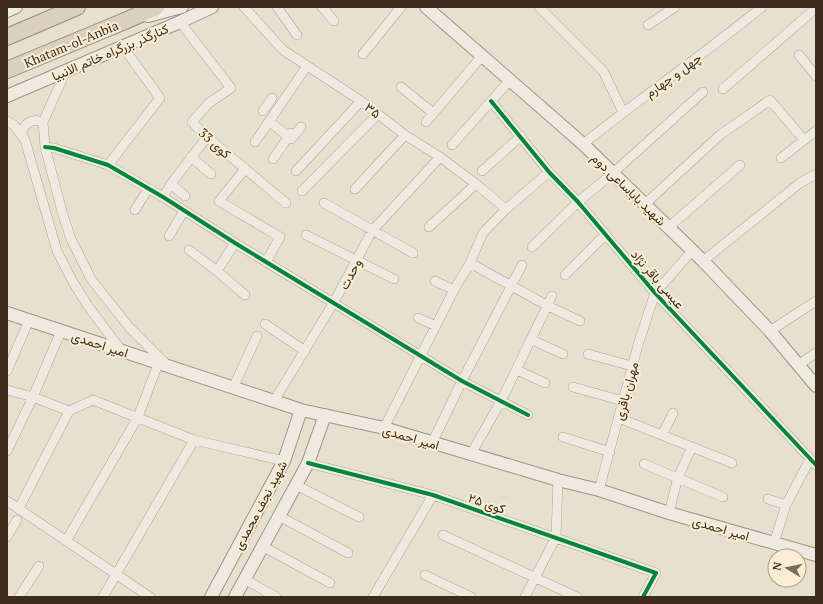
<svg xmlns="http://www.w3.org/2000/svg" width="823" height="604" viewBox="0 0 823 604" font-family="'PT Serif',Vazirmatn,serif">
<style>
.lines{fill:none;stroke-linecap:round;stroke-linejoin:round}
.street-casing{stroke:#ada497;stroke-width:10}
.secondary-casing{stroke:#9d9487;stroke-width:14}
.highway-casing{stroke:#938a7e;stroke-width:18}
.street{stroke:#efeae1;stroke-width:9}
.secondary{stroke:#efeae1;stroke-width:12}
.highway{stroke:#dbcfbf;stroke-width:16}
.cycleway-casing{stroke:#f9edd4;stroke-width:6}
.cycleway{stroke:#00873e;stroke-width:4}
.labels{text-anchor:middle;dominant-baseline:central;stroke-width:4;stroke-linejoin:round;paint-order:stroke}
.street-label{font-size:13px;fill:#3e2c1d;stroke:#f9edd4}
</style>
<rect width="100%" height="100%" fill="#e8e0ce"/>
<g class="lines">
<g class="street-casing">
<path id="street" d="M244,7L283,50L361,101L405,135L440,157L476,184L506,209
M277,7L297,35
M322,7L334,21
M539,7L603,71L623,112
M180,22L231,88L209,103L192,122L207,137L286,203
M648,25L675,7
M363,54L401,7
M799,55L816,76
M66,71L43,122L45,147L63,215L71,239L91,279L129,327L166,364
M401,87L433,113
M723,89L816,8
M491,101L549,172L578,202L655,293L816,465
M263,111L272,98
M7,121L14,125L25,140L57,251L73,282L88,306L121,350
M269,121L291,139L301,127
M426,122L482,56
M22,135C23,123 32,118 43,122
M255,142L307,66
M583,144C642,97 704,54 762,7
M452,145L510,80
M45,147L54,148L108,165L163,197L235,243L462,381L528,415
M191,157L211,174
M781,158L816,131
M273,159L291,133
M108,165L160,98L123,47
M245,169L219,201L280,237L266,262
M296,171L361,101
M482,171L521,136
M171,184L185,196
M355,189L405,135
M302,191L378,114
M163,197L171,184L207,137
M324,203L413,253
M645,204L720,135L770,100L804,140
M135,210L148,189
M429,227L476,184
M669,227L740,165
M306,235L394,279
M169,236L184,211
M532,247L578,202L613,173L703,92
M189,250L217,271L245,295
M703,261L800,183L816,174
M470,263L548,306L580,321
M217,271L235,243
M565,275L606,234
M435,281L454,290
M418,318L436,326
M265,324L305,351
M770,331L816,301
M532,340L563,354
M588,354L632,366
M798,365L816,353
M517,370L545,383
M7,371L29,320
M573,387L623,401
M233,388L257,336
M7,390L33,397L69,411L93,400L194,440L284,461
M274,401L334,302L372,231L440,157
M619,418L732,463
M384,428L454,290L470,263L483,233L506,209L549,172
M662,435L673,413
M563,437L610,452
M432,443L462,381L522,265
M7,451L33,397L61,331
M471,454L501,401L552,296
M308,463L433,495L656,573L643,597
M644,464L723,497
M296,485L359,517
M599,490L638,345L655,293L693,250
M768,499L786,505
M7,501L150,597
M19,508L69,411
M669,513L678,477L692,447
M279,516L348,553
M443,535L577,597
M7,537L17,520
M66,541L138,417L158,364
M774,543L786,505L810,459
M262,546L330,583
M425,575L471,597
M244,579L276,597
M19,597L39,566
M103,597L194,440
M373,597L433,495
M525,597L556,537L558,480"/>
</g>
<g class="secondary-casing">
<path id="secondary" d="M426,7L583,144L703,261L770,331L816,386
M7,11L16,7
M148,16L182,7
M7,96L180,22L212,7
M7,313L274,401L301,410L384,428L558,480L599,490L669,513L816,555
M211,597L284,461L301,410
M235,597L308,463L325,415"/>
</g>
<g class="highway-casing">
<path id="highway" d="M7,37L77,7
M7,70L125,21L156,7"/>
</g>
<use href="#street" class="street"/>
<use href="#secondary" class="secondary"/>
<use href="#highway" class="highway"/>
<g class="cycleway-casing">
<path id="cycleway" d="M491,101L549,172L578,202L655,293L816,465
M45,147L54,148L108,165L163,197L235,243L462,381L528,415
M308,463L433,495L656,573L643,597"/>
</g>
<use href="#cycleway" class="cycleway"/>
</g>
<g class="labels">
<g class="street-label">
<text transform="translate(71 44) rotate(-23)">Khatam-ol-Anbia</text>
<text transform="translate(110 52) rotate(-23)">کنارگذر بزرگراه خاتم الانبیا</text>
<text transform="translate(673 75) rotate(-36)">چهل و چهارم</text>
<text transform="translate(373 110) rotate(38)">۳۵</text>
<text transform="translate(215 143) rotate(42)">کوی 33</text>
<text transform="translate(629 189) rotate(44)">شهید باباساعی دوم</text>
<text transform="translate(350 274) rotate(-62)">وحدت</text>
<text transform="translate(658 279) rotate(49)">عیسی باقر نژاد</text>
<text transform="translate(100 344) rotate(18)">امیر احمدی</text>
<text transform="translate(626 391) rotate(-75)">مهران باقری</text>
<text transform="translate(411 437) rotate(16)">امیر احمدی</text>
<text transform="translate(487 503) rotate(19)">کوی ۲۵</text>
<text transform="translate(260 505) rotate(-62)">شهید نجف محمدی</text>
<text transform="translate(721 528) rotate(16)">امیر احمدی</text>
</g>
</g>
<rect width="823" height="604" fill="none" stroke="#3e2c1d" stroke-width="16"/>
<g transform="translate(787 568) rotate(280)"><circle r="19" fill="#f9edd4" stroke="#aea08b"/>
<path d="M0-3L7 15L0 10L-7 15Z" fill="#7a6b5b"/>
<text y="-6" font-size="11" font-weight="bold" text-anchor="middle" fill="#3e2c1d">N</text>
</g>
</svg>
